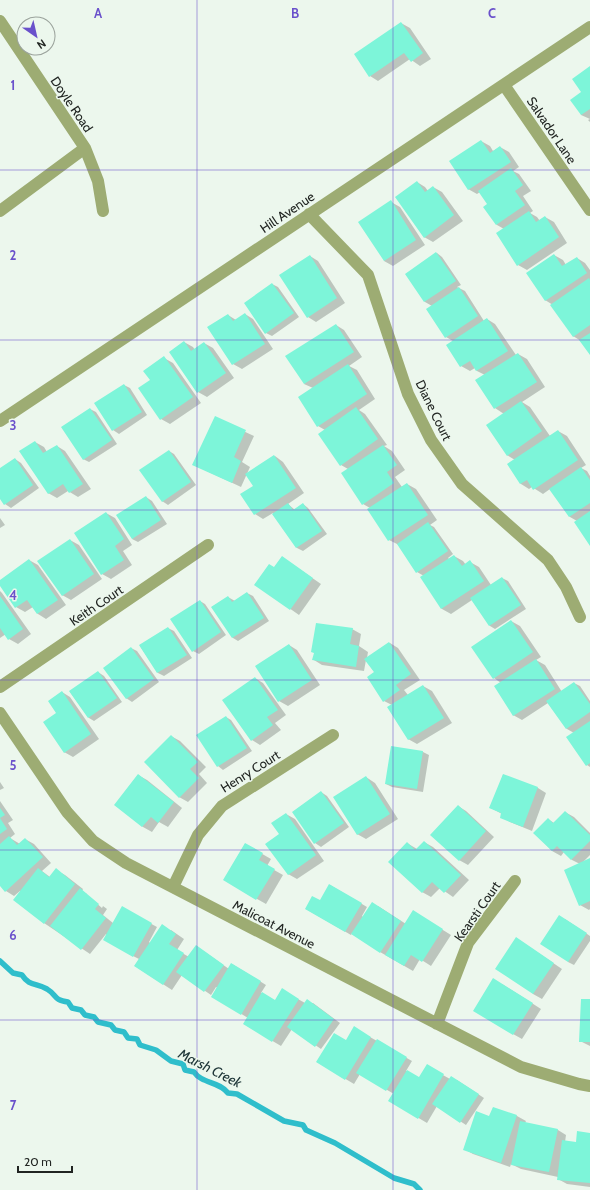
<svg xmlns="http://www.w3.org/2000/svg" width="590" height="1190" viewBox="0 0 590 1190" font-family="Cabin,sans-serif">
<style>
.shadow{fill:#0003}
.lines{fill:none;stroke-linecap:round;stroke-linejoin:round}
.stream{stroke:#2fbecb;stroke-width:5.5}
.building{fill:#7df5d9}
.street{stroke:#9dac73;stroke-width:12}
.grid{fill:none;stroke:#6a51cb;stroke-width:1;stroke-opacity:0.55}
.labels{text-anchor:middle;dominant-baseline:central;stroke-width:3;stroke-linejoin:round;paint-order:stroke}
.street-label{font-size:13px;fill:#212522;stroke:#ecf7ed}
.water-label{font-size:14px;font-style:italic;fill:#21383a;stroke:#ecf7ed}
.grid-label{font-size:13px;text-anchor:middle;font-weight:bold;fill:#6a51cb;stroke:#ecf7ed;stroke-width:3;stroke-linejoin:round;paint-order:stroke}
</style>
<rect width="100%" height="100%" fill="#ecf7ed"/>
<path class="shadow" d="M401,23L410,28L431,59L420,66L410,59L378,81L370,76Z
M590,67V122L588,120L590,119L581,115L582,92Z
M481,141L490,146L493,151L500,147L509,152L519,167L513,171L519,174L531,191L523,196L533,211L530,213L537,217L540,221L545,217L554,222L567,243L527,270L518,265L504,229L497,225L485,207L489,204L480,192L477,194L468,189Z
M417,182L425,187L428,191L433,187L442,192L463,221L433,242L424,237Z
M391,202L400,207L425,245L393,266L384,261Z
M437,253L442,257L461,285L457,287L465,291L484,321L487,319L495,324L516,355L518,354L527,359L545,387L522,402L530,407L550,436L558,431L567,436L586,465L581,468L587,471L590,476V544L577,521L570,517L550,489L543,494L532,487L529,489L521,484L508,464L515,460L507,455L504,414L495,408L485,375L477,371L475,368L470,371L461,366L453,341L446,337L432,306L425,302L406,274Z
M554,255L563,260L566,265L577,258L585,263L590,270V354L581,341L573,336L553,305L545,300Z
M310,256L318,261L345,303L316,322L308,317Z
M272,284L278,287L299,317L272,336L266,333Z
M245,314L253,319L273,349L242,369L233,364L209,328L228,315L236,320Z
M336,325L344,330L362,357L349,366L357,370L375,399L359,410L365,414L387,445L384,446L392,451L405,470L395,477L402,487L407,484L416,489L437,520L430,525L434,527L453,554L448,558L449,559L454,556L463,561L466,565L470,562L479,567L491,585L502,578L508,581L526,609L495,629L490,626L472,600L451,614L442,609L422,577L424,576L417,572L399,545L389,540L369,509L370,508L363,504L348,469L341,465L325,430L318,426L313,388L304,384Z
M184,342L193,347L195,350L204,343L213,348L234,378L207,397L198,392L170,352Z
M164,358L173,363L201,403L170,424L161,419L151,380Z
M124,385L130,388L147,415L119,434L113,430Z
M90,409L96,412L117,444L89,462L83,459Z
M215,418L254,436L242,462L250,467L241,487L194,465Z
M35,442L44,447L47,452L57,446L65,451L91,489L78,497L68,491L57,498L48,493Z
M169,451L174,454L196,485L168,505L162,501Z
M275,456L283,462L304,493L288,504L295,510L303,504L308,508L327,534L303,551L297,548L273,513L263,519L255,514L254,486Z
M15,459L21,463L39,488L11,508L5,504L0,497V470Z
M146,497L152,501L167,524L138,542L132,539Z
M106,513L115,518L132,545L123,551L132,565L111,579L102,574Z
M0,518L5,525L0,528Z
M70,540L79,545L102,579L71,600L62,595Z
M282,557L321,584L299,615L255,584L274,568Z
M29,560L38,565L66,605L46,619L38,614L33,607L25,612L16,607L0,584V581Z
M0,591L2,593L31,634L18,644L9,639L6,634L0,638Z
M247,593L253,596L269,621L238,641L233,638L212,607L228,597L235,601Z
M200,601L205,604L226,635L199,654L193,651Z
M511,621L520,626L541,657L536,660L545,665L562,692L574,683L580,686L590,701V767L587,765L574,733L567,729L548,703L522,720L513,715L501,683L494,678Z
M168,628L174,631L192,658L164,676L158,673L140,646Z
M352,629L361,634L359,646L368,652L367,658L390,643L398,648L420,680L404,690L408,695L423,686L432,691L452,723L417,744L408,739L392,705L384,701L375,673L366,660L364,671L322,665L314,660Z
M289,645L297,650L320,685L288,706L279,701Z
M131,648L137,651L159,682L132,702L126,698Z
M98,672L104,676L122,702L94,721L89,718L70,692Z
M255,678L263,683L286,715L275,723L281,730L260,745L252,740Z
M62,692L70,697L99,739L73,757L64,752L58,713Z
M226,717L231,720L252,751L223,770L218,766Z
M171,736L180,741L206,767L199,774L207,783L188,802L179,797Z
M392,747L423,752L429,755L423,792L392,787L386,784Z
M138,775L147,780L182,808L168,827L159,822L152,832L143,827L115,805Z
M503,775L538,788L546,793L532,831L510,822L501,817L502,814L491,808Z
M366,777L375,783L398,819L366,839L357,834Z
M0,782L4,788L0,790Z
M321,792L327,796L349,827L321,847L315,843L293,812Z
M0,801L13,820L8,823L15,834L10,838L20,844L25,839L34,844L51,863L42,871L50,877L56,870L65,875L83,889L82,891L87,894V895L102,908L103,906L107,909L103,915L113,923L122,908L157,927L149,942L150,943L171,930L184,939L177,950L189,957L202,950L229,969L232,964L266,985L261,993L275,1001L282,990L305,1003H313L340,1023L321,1049L292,1029L281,1046L244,1024L248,1018L212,996L218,988L216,987L211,995L182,975L172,990L135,966L139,959L129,954L106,934L90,954L44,923L20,891L14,896L6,891L0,885Z
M458,806L466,811L494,837L468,865L459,860Z
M565,812L574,817L590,833V855L582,863L590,860V909L589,910L580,905V864L572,860L564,852L561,856L552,851L535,833L548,819L554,823Z
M286,814L295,819L324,861L297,879L288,874L280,834Z
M424,842L433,847L469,880L453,897L440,888L431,897L422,892L407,843L417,849Z
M245,844L271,859L267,866L283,875L266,904L224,880Z
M330,885L367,907L362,916L363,917L378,906L406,924L422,917L451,935L431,966L420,959L413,971L380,952L352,933L351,935L306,909L320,902Z
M565,919L590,936V941L574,965L568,962Z
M525,944L562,969L542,999L533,994Z
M502,984L541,1009L522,1039L513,1034Z
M590,1000V1046L580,1041Z
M363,1033L412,1061L406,1071L420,1079L427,1066L450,1079L457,1080L484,1098L466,1125L437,1106L427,1123L390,1101L394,1094L360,1074L354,1084L317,1062L346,1041Z
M493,1108L517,1116L526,1121L525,1123L558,1130L566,1135L565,1142L577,1143L590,1134V1187L567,1184L558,1179V1177L521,1169L511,1164L510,1167L473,1154L464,1149L490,1117Z"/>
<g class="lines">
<path class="stream" d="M0,961L13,973L22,975C29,986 36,983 47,989C57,995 53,1000 68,1002L72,1008L81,1010L85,1015L94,1017L98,1022L111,1025L115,1030L124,1032L128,1038L137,1039L140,1045L156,1050L171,1061L183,1064L185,1070L194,1072C202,1084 219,1081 228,1093L237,1094L284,1121L303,1125L306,1130L335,1143L394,1178L414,1184L420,1190"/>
</g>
<path class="building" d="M401,22L423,53L411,62L404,53L369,77L354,54Z
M590,66V109L581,115L570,100L581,92L572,79Z
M481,140L490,153L500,146L511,162L468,190L449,161Z
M511,168L523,185L515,191L525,205L496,225L483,207L487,204L478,191Z
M417,181L425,192L433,186L454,215L424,238L395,197Z
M391,200L416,240L384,261L358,222Z
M529,211L536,222L545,216L559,237L517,266L496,233Z
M436,252L456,281L424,302L405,274Z
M554,254L562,266L577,257L587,273L545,301L526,273Z
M310,255L337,298L307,318L279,275Z
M589,278L590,280V325L573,337L550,305Z
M272,283L294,313L265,334L244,303Z
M459,287L478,316L445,338L426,309Z
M245,313L265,344L232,365L207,327L228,314L233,321Z
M487,318L508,351L476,371L470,361L460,367L446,345Z
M336,324L354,352L304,384L285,356Z
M590,333V355L579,340Z
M184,341L191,351L204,342L226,373L197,393L169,352Z
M518,353L537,382L494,409L475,380Z
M164,356L193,397L160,420L138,388L150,380L143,371Z
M348,364L367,394L317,427L298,397Z
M124,384L142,412L112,431L94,403Z
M521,401L542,431L507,456L486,425Z
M356,407L378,439L340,466L318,434Z
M90,408L112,440L83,460L61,427Z
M215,416L246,430L234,457L241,461L232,483L192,465Z
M558,430L578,460L533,490L527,480L520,484L507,464Z
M35,441L43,453L57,445L83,484L69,493L63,484L48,494L19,451Z
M383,445L397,465L387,472L394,483L362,505L341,473Z
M169,450L191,482L162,502L139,470Z
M274,455L296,488L254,515L240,494L253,486L245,474Z
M15,458L33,485L4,505L0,499V468Z
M581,467L590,480V503L569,517L549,489Z
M407,483L428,515L388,541L367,509Z
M146,496L161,520L132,539L116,515Z
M288,503L293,510L303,503L322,531L296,548L272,514Z
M590,511V546L574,522Z
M106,512L124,539L115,546L124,560L101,575L74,533Z
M428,522L448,551L416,573L397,544Z
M70,539L94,574L62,596L37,561Z
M454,555L462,566L470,560L484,581L441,609L420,577Z
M282,556L313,578L290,610L254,585L269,564L274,567Z
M29,559L58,600L37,614L27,600L15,608L0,586V580Z
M502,577L521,605L489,626L470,598Z
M247,592L264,618L232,638L211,607L228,596L232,602Z
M0,596L23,629L8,640L0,628Z
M200,600L221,632L192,652L170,619Z
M511,620L533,652L493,679L471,647Z
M316,623L353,628L350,644L359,646L356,667L312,660L314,653L311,652Z
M168,627L187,655L157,673L139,645Z
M389,642L411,674L396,685L400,690L383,702L367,677L374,672L364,659Z
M289,644L312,680L278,702L255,666Z
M131,647L154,679L126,699L103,668Z
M536,659L555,689L513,716L494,686Z
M98,671L117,698L88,718L69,691Z
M255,677L278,710L267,717L273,725L251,741L222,700Z
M574,682L590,704V712L566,729L546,701Z
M423,685L444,718L408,740L387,707Z
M62,691L91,734L64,753L43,722L56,713L48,701Z
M226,716L247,748L217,767L196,735Z
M590,721V763L586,766L566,737Z
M171,735L198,762L190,769L199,778L179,798L144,762Z
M391,746L423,751L417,789L385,784Z
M138,774L174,802L158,823L151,817L142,827L114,805Z
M503,774L538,787L523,827L500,818L501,813L489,808Z
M366,776L390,814L357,835L333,797Z
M321,791L344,823L314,844L292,812Z
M458,805L486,831L459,861L430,835Z
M0,808L5,815L0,818Z
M565,811L590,835V841L571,860L557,846L552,851L533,833L548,818L553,823Z
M286,813L316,855L288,875L265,844L279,834L271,823Z
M0,818L7,829L0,834Z
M9,836L17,845L25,838L43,857L5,892L0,886V844Z
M424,841L461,875L444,893L432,882L422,893L388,862L407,842L415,850Z
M245,843L263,853L259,860L275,869L256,900L223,880Z
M590,858V901L579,906L564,870Z
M38,868L49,877L56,868L75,884L44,924L13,900Z
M329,884L362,903L345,932L305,909L312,896L320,900Z
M80,888L99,904L95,909L106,918L81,950L50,926Z
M372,902L401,921L380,953L351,934Z
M122,906L152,923L133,957L103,940Z
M413,910L443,929L422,962L411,955L404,966L385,955Z
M559,915L587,933L568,962L540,944Z
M162,924L176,934L169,944L184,953L163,985L134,966Z
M516,937L554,963L533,994L495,969Z
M196,945L224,965L204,992L176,972Z
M231,963L261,981L241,1015L211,997Z
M493,978L533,1003L513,1035L473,1011Z
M282,988L299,999L272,1042L243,1024L262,992L275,1000Z
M307,999L334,1019L315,1047L287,1027Z
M581,999H590V1042H579Z
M354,1026L371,1037L345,1080L316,1062L334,1033L346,1040Z
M377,1039L407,1057L386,1091L356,1073Z
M427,1064L444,1074L418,1119L388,1101L407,1070L419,1077Z
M451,1076L479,1094L460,1123L432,1104Z
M493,1107L517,1115L501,1163L463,1150L476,1111L489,1116Z
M520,1121L558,1129L549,1172L511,1165Z
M577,1131L590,1133V1183L557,1180L562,1140L576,1142Z"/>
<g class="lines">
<path class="street" d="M0,21L85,148L98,181L103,211
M504,85L590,210
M0,211L85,148
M309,214L368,275L408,394L431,440L462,484L548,560L566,587L580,617
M0,421L590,27
M0,687L208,545
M0,713L67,812L93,841L126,863L521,1067L579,1084L590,1086
M173,887L198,835L222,806L333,735
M437,1024L468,943L515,881"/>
</g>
<path class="grid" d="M197,0V1190M393,0V1190M0,170H590M0,340H590M0,510H590M0,680H590M0,850H590M0,1020H590"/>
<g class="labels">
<g class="street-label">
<text transform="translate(72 104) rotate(56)">Doyle Road</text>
<text transform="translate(552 130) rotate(56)">Salvador Lane</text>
<text transform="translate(287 212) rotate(-34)">Hill Avenue</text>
<text transform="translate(434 410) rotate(64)">Diane Court</text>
<text transform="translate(96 605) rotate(-34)">Keith Court</text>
<text transform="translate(250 771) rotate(-32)">Henry Court</text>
<text transform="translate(477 911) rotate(-55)">Kearsti Court</text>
<text transform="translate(274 924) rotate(27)">Malicoat Avenue</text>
</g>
<g class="water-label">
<text transform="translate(210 1068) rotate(27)">Marsh Creek</text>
</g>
</g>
<g class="grid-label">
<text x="98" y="18">A</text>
<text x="295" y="18">B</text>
<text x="492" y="18">C</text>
<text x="13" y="90">1</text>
<text x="13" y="260">2</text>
<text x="13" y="430">3</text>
<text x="13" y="600">4</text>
<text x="13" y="770">5</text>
<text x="13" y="940">6</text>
<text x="13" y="1110">7</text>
</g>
<g transform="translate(36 36) rotate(146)"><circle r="19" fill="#ecf7ed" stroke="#9ba39c"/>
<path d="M0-3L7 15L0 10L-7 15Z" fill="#6a51cb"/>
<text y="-6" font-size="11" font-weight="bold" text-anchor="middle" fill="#212522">N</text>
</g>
<path d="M18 1166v6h54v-6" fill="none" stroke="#212522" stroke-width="2"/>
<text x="24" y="1166" font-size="12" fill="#212522" stroke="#ecf7ed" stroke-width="3" paint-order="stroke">20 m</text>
</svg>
